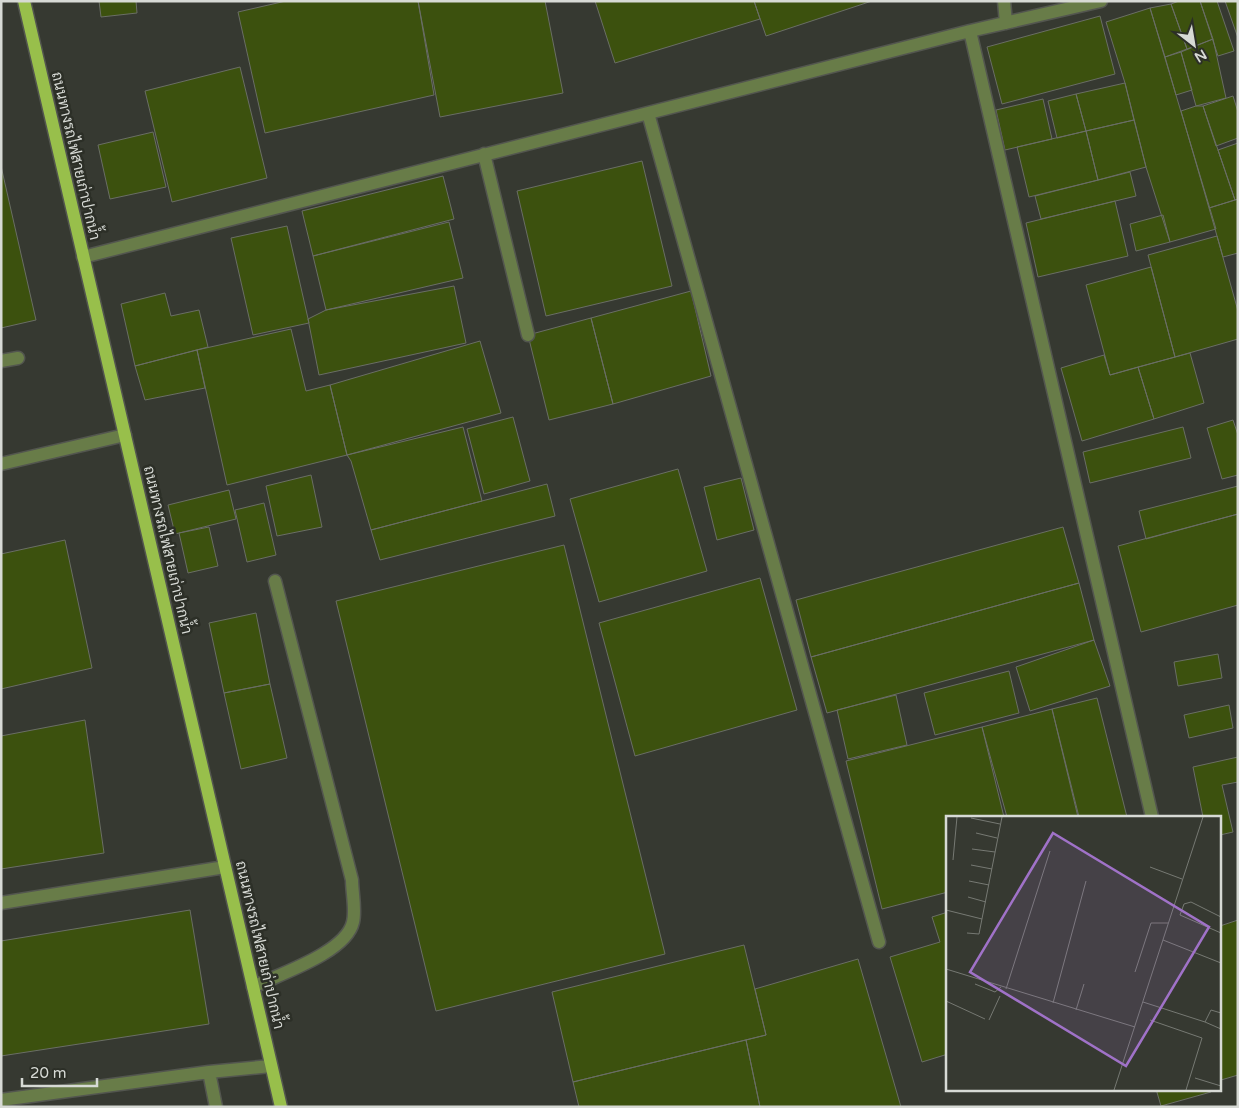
<svg xmlns="http://www.w3.org/2000/svg" width="1239" height="1108" viewBox="0 0 1239 1108" font-family="'Varela Round',Sarabun,sans-serif">
<style>
.building{fill:#3c510e;stroke:#6a6e65}
.lines{fill:none;stroke-linecap:round;stroke-linejoin:round}
.minor-casing{stroke:#53564f;stroke-width:15}
.major-casing{stroke:#53564f;stroke-width:15}
.minor{stroke:#687c48;stroke-width:12}
.major{stroke:#98bf4b;stroke-width:12}
.labels{text-anchor:middle;dominant-baseline:central;stroke-width:5;stroke-linejoin:round;paint-order:stroke}
.street-label{font-size:15px;fill:#d7dad5;stroke:#2c2f27}
.inset-road{fill:none;stroke:#767973;stroke-width:1}
.view{fill:#a072c8;fill-opacity:0.15;stroke:#a072c8;stroke-width:2.5}
.inset-edge{fill:none;stroke:#d7dad5;stroke-width:2.5}
</style>
<rect width="100%" height="100%" fill="#363931"/>
<path class="building" d="M99,1H136L137,13L101,17Z
M286,1H418L434,95L265,133L238,12Z
M418,1H545L563,93L440,117Z
M595,1H754L760,19L615,63Z
M754,1H872L766,36Z
M1179,1H1200L1213,39L1187,49L1171,4Z
M1200,1H1217L1234,51L1218,56Z
M1225,1H1238V38Z
M1171,4L1187,49L1165,57L1150,8Z
M1150,8L1216,229L1170,242L1146,167L1125,83L1106,22Z
M1100,16L1115,74L1002,104L987,47Z
M1213,39L1226,98L1196,106L1181,52Z
M1181,52L1192,90L1176,95L1165,57Z
M240,67L267,178L172,202L145,91Z
M1125,83L1134,120L1086,131L1076,94Z
M1076,94L1086,131L1057,138L1048,101Z
M1233,96L1238,112V138L1216,146L1203,106Z
M1043,99L1052,139L1005,150L996,110Z
M1196,106H1203L1235,200L1209,208L1181,111Z
M1134,120L1146,167L1098,180L1086,131Z
M1086,131L1098,180L1029,197L1017,147Z
M153,132L166,187L110,199L98,145Z
M1238,143V199L1235,200L1218,150Z
M642,161L672,286L546,316L517,191Z
M1,166L36,320L1,328Z
M1130,172L1136,196L1041,219L1035,196Z
M443,176L454,219L313,256L302,211Z
M1238,199V253L1223,257L1209,208Z
M1115,201L1128,256L1038,277L1026,223Z
M1163,215L1170,242L1136,251L1130,224Z
M449,222L463,278L326,310L313,256Z
M287,226L309,323L253,335L231,238Z
M1217,236L1238,311V339L1175,357L1148,255Z
M1151,267L1175,357L1110,375L1086,285Z
M454,286L466,343L319,375L308,319L326,310Z
M691,291L711,376L613,404L591,318Z
M165,293L171,316L199,310L208,347L135,366L121,304Z
M591,318L613,404L549,420L528,335Z
M291,329L306,391L330,385L347,455L227,485L197,350Z
M480,341L501,413L347,455L330,385Z
M197,350L205,388L145,400L135,366Z
M1190,353L1204,403L1154,419L1138,367Z
M1104,355L1110,375L1138,367L1154,419L1082,441L1061,368Z
M513,417L530,481L484,494L467,429Z
M1233,420L1238,435V475L1222,479L1207,428Z
M463,427L482,501L371,530L351,461L347,455Z
M1183,427L1191,458L1090,483L1083,452Z
M678,469L707,571L599,602L570,499Z
M311,475L322,527L277,536L266,486Z
M741,478L754,530L717,540L704,487Z
M547,484L555,516L380,560L371,530Z
M1238,486V514L1146,539L1139,511Z
M229,490L236,519L175,534L168,505Z
M264,503L276,555L247,562L235,510Z
M1238,514V605L1141,632L1118,546Z
M209,527L218,566L188,573L179,533Z
M1063,527L1079,583L811,657L796,600Z
M65,540L92,668L1,689V554Z
M564,545L665,954L436,1011L336,601Z
M760,578L797,710L635,756L599,623Z
M1079,583L1094,640L827,713L811,657Z
M256,613L270,684L224,693L209,623Z
M1094,640L1110,686L1030,711L1016,667Z
M1218,654L1222,678L1178,686L1174,662Z
M1009,671L1019,713L935,735L924,693Z
M270,684L287,758L241,769L224,693Z
M896,695L907,745L848,759L837,710Z
M1097,698L1127,817H1079L1052,709Z
M1229,705L1233,728L1189,738L1184,715Z
M1052,709L1078,817H1007L982,727Z
M85,720L104,853L1,869V736Z
M982,727L1004,817H948V892L882,909L846,761Z
M1238,757V782L1222,785L1233,832L1220,835V817H1203L1193,767Z
M190,910L209,1024L1,1056V941Z
M948,912V1054L922,1062L890,957L940,942L932,917Z
M1238,920V1075L1221,1080L1220,926Z
M744,945L766,1035L573,1082L552,992Z
M858,959L901,1107H760L746,1040L766,1035L755,989Z
M746,1040L760,1107H579L573,1082Z
M1156,1089H1210L1211,1092L1161,1106Z"/>
<g class="lines">
<g class="minor-casing">
<path id="minor" d="M1004,1L1006,23
M970,31L1152,817
M648,113L879,942
M484,154L528,335
M83,257L970,31L1101,1
M1,361L18,358
M1,464L125,435
M1,903L225,867
M253,987C279,974 346,953 353,922C356,910 352,892 352,880L275,581
M209,1072L271,1066
M1,1100L209,1072L216,1107"/>
</g>
<g class="major-casing">
<path id="major" d="M24,1L281,1107"/>
</g>
<use href="#minor" class="minor"/>
<use href="#major" class="major"/>
</g>
<g class="labels">
<g class="street-label">
<text transform="translate(76 156) rotate(77)">ถนนทางรถไฟสายเก่าปากน้ำ</text>
<text transform="translate(168 550) rotate(77)">ถนนทางรถไฟสายเก่าปากน้ำ</text>
<text transform="translate(260 945) rotate(77)">ถนนทางรถไฟสายเก่าปากน้ำ</text>
</g>
</g>
<g transform="translate(946 816)">
<rect width="275" height="275" fill="#363931"/>
<path class="inset-road" d="M25,2L54,8M30,17L51,22M26,33L49,36M7,44L11,1M25,49L46,53M204,51L236,63M23,65L43,69M22,81L40,86M0,94L36,103M275,101L245,86L238,88L234,99L275,117M21,117L33,118L56,1M217,124L275,147M0,153L189,211M189,156L205,107H222M29,168L49,176L55,171M60,173L104,35M0,185L39,203M197,186L259,206M107,187L140,65M130,194L138,168M275,197L265,194L259,206L275,213M43,204L54,180M204,204L256,222L240,274M249,262L275,270M168,274L257,1"/>
<path class="view" d="M107,17L263,111L180,250L24,156Z"/>
<rect width="275" height="275" class="inset-edge"/>
</g>
<rect width="1239" height="1108" fill="none" stroke="#d7dad5" stroke-width="5"/>
<g transform="translate(1194 45) rotate(149)" stroke="#2c2f27" stroke-width="4" paint-order="stroke">
<path d="M0-4L9 19L0 12L-9 19Z" fill="#d7dad5"/>
<text y="-8" font-size="14" font-weight="bold" text-anchor="middle" fill="#d7dad5">N</text>
</g>
<path d="M22 1078v8h75v-8" fill="none" stroke="#d7dad5" stroke-width="2.5"/>
<text x="30" y="1078" font-size="15" fill="#d7dad5" stroke="#2c2f27" stroke-width="4" paint-order="stroke">20 m</text>
</svg>
